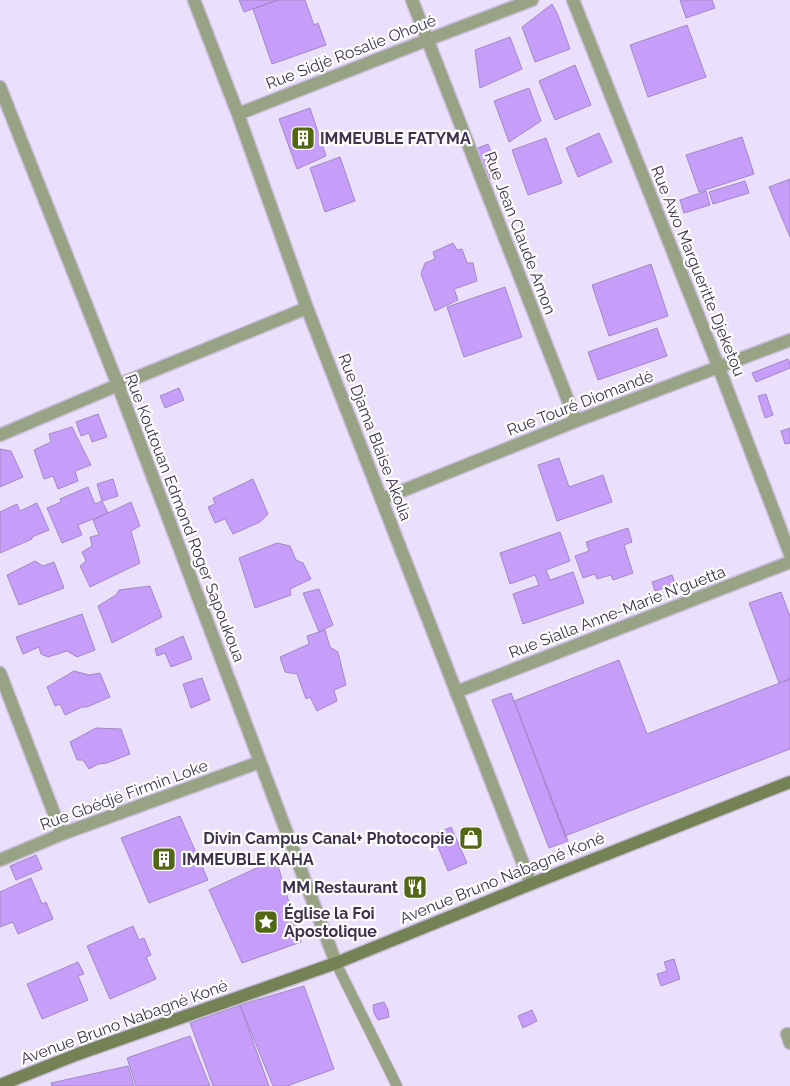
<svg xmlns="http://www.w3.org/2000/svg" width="790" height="1086" viewBox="0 0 790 1086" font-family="Raleway,sans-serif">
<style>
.building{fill:#c69efa;stroke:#a388c8}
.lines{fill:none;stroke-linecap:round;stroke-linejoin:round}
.lane-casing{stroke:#c8bdd9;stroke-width:12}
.street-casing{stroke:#c8bdd9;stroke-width:15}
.secondary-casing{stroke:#c8bdd9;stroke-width:15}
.lane{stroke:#98a385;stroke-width:10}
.street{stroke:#98a385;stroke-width:12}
.secondary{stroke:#748256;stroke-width:12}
.labels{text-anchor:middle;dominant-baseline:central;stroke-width:4.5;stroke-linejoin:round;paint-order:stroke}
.street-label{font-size:16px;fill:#3e334e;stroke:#fff}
.poi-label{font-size:16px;font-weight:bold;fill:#3e334e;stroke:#fff;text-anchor:start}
</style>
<rect width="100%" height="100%" fill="#ebe0fc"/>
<path class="building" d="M239,0H278L244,12Z
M278,0H305L314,25L318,23L326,45L272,64L253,9Z
M680,0H712L715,8L686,18Z
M552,4L558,15L570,49L535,62L522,27Z
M687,25L706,77L648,97L630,45Z
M510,37L522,69L480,88L475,50Z
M575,65L591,105L555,120L539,81Z
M529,88L541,121L509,142L494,101Z
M310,108L326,156L297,169L279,119Z
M599,133L612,162L578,177L566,148Z
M742,137L754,174L699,192L686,155Z
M546,138L562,183L528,195L512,150Z
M488,144L500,175L487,180L475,149Z
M340,157L355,201L325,212L310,168Z
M790,179V237L769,187Z
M745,181L749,193L713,204L709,192Z
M706,191L710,205L684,213L680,200Z
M453,243L457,250L462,249L467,263H473L477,281L454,289L458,300L435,311L421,274L425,263L435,259L433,252Z
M651,264L668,316L609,336L592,285Z
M505,287L522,337L464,357L447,307Z
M657,328L667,356L598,380L588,352Z
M788,359L790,363V368L756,382L752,373Z
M179,388L184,400L165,408L160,396Z
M766,394L773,415L765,418L758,396Z
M98,414L107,437L92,442L89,433L81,436L76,422Z
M72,427L91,465L75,471L78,481L58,489L53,476L44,479L34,450L51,442L49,434Z
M790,428V443L785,444L781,431Z
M0,449L11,451L23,477L0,487Z
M559,458L569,487L603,475L612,502L557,521L538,465Z
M113,479L118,496L102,501L97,484Z
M253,479L268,514L260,522L233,534L225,519L215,523L208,507L215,504L213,498Z
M88,487L95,504L102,501L108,513L78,525L82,535L62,543L47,508L61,502L60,499Z
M131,502L140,526L131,531L140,563L90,587L80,566L86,561L82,552L92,546L90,537L99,535L93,520Z
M37,503L49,530L32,537V539L0,553V512L17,504L20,511Z
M628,528L632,542L624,545L633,573L613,580L611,575L597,579L595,574L583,578L575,556L589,551L586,542Z
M560,532L570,561L546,570L550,580L573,572L584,603L523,624L513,594L539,585L535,575L510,584L500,553Z
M277,543L290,546L296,560L303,563L311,579L290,589L291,595L255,608L239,558Z
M35,561L43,566L54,562L64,588L19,605L7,575Z
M672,575L675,584L655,591L652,582Z
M150,586L162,617L112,643L98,606L116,595L119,590Z
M319,589L333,625L319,632L303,593Z
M781,592L790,616V679L779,683L749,603Z
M82,614L95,650L77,657L67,651L48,657L41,654L39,647L23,654L16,637Z
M325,630L330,647L338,652L346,685L334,690L337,701L317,711L310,697L306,699L297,674L285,672L280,657L309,644L307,636Z
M183,636L192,659L171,667L165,653L157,656L155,649Z
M619,660L647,734L790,679V749L565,836L514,701Z
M74,671L89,675L100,673L110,697L87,707H82L65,715L60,704L55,706L47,687Z
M202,678L210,700L191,708L183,684Z
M511,693L568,841L549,848L492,700Z
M96,728L121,729L130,754L107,763L98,764L89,769L83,760H77L70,742Z
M180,816L208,880L149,903L121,838Z
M451,827L467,863L448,871L433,835Z
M36,855L42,869L16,880L10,866Z
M276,859L301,942L242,963L209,890Z
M31,878L42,904L46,902L53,919L18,934L13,922L0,927V892Z
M133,926L139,940L144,938L151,955L146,957L156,979L110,999L87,946Z
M674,959L680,979L661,986L657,974L667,971L664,962Z
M78,962L84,974L78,976L88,1000L42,1019L27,984Z
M304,986L334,1069L287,1086H273L240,1005Z
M384,1002L388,1010L389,1017L378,1020L374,1013L373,1005Z
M240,1005L269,1086H213L190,1023Z
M532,1010L537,1021L523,1028L518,1016Z
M190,1036L210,1086H136L127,1058Z
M128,1066L134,1086H52L51,1083Z"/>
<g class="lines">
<g class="lane-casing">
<path id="lane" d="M336,963L397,1086"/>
</g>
<g class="street-casing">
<path id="street" d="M194,0L238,114L307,308L531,884
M412,0L576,421
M573,0L719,368L790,554
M0,87L118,385L336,963
M238,114L427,40L532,0
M0,435L118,385L307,308
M382,499L576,421L790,340
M0,673L62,834
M456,692L790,562
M0,860L62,834L260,762
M787,1034L790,1043"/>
</g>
<g class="secondary-casing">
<path id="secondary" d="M0,1085L78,1054L336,963L531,884L790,782"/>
</g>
<use href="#lane" class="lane"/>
<use href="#street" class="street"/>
<use href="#secondary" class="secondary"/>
</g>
<defs>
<g id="building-square" transform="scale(1.25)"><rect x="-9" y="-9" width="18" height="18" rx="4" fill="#526714" stroke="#fff"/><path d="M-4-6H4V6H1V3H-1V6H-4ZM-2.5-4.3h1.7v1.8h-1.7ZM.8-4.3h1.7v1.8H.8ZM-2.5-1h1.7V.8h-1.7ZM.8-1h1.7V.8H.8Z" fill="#fff"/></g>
<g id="shop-square" transform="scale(1.25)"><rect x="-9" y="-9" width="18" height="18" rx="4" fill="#526714" stroke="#fff"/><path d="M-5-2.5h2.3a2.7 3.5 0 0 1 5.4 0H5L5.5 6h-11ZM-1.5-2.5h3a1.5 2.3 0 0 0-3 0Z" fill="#fff"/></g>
<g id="restaurant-square" transform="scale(1.25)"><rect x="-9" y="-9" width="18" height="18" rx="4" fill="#526714" stroke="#fff"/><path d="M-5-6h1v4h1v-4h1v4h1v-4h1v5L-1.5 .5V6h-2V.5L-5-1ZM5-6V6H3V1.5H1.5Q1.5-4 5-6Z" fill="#fff"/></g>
<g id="sight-square" transform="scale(1.25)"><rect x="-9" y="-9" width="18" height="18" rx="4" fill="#526714" stroke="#fff"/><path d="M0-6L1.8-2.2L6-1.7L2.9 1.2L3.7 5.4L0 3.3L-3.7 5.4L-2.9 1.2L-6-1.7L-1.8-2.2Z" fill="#fff"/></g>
</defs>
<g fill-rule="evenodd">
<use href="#building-square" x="303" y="138"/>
<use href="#shop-square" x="471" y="838"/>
<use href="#building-square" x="164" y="859"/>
<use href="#restaurant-square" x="415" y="887"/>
<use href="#sight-square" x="266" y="922"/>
</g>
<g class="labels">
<g class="street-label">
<text transform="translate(351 52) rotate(-21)">Rue Sidjè Rosalie Ohoué</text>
<text transform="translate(520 233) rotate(69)">Rue Jean Claude Amon</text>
<text transform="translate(698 271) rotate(68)">Rue Awo Margueritte Djeketou</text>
<text transform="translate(580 403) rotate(-21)">Rue Touré Diomandé</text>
<text transform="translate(375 437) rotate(69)">Rue Djama Blaise Akolia</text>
<text transform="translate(185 518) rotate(69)">Rue Koutouan Edmond Roger Sapoukoua</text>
<text transform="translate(617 612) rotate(-21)">Rue Sialla Anne-Marie N'guetta</text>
<text transform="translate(124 795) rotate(-20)">Rue Gbédjé Firmin Loke</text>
<text transform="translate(502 878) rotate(-22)">Avenue Bruno Nabagné Koné</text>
<text transform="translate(124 1022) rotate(-20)">Avenue Bruno Nabagné Koné</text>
</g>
<g class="poi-label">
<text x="320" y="138">IMMEUBLE FATYMA</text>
<text x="454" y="838" text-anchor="end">Divin Campus Canal+ Photocopie</text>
<text x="182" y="859">IMMEUBLE KAHA</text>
<text x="398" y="887" text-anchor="end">MM Restaurant</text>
<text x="284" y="913">Église la Foi<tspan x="284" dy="18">Apostolique</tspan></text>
</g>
</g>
</svg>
